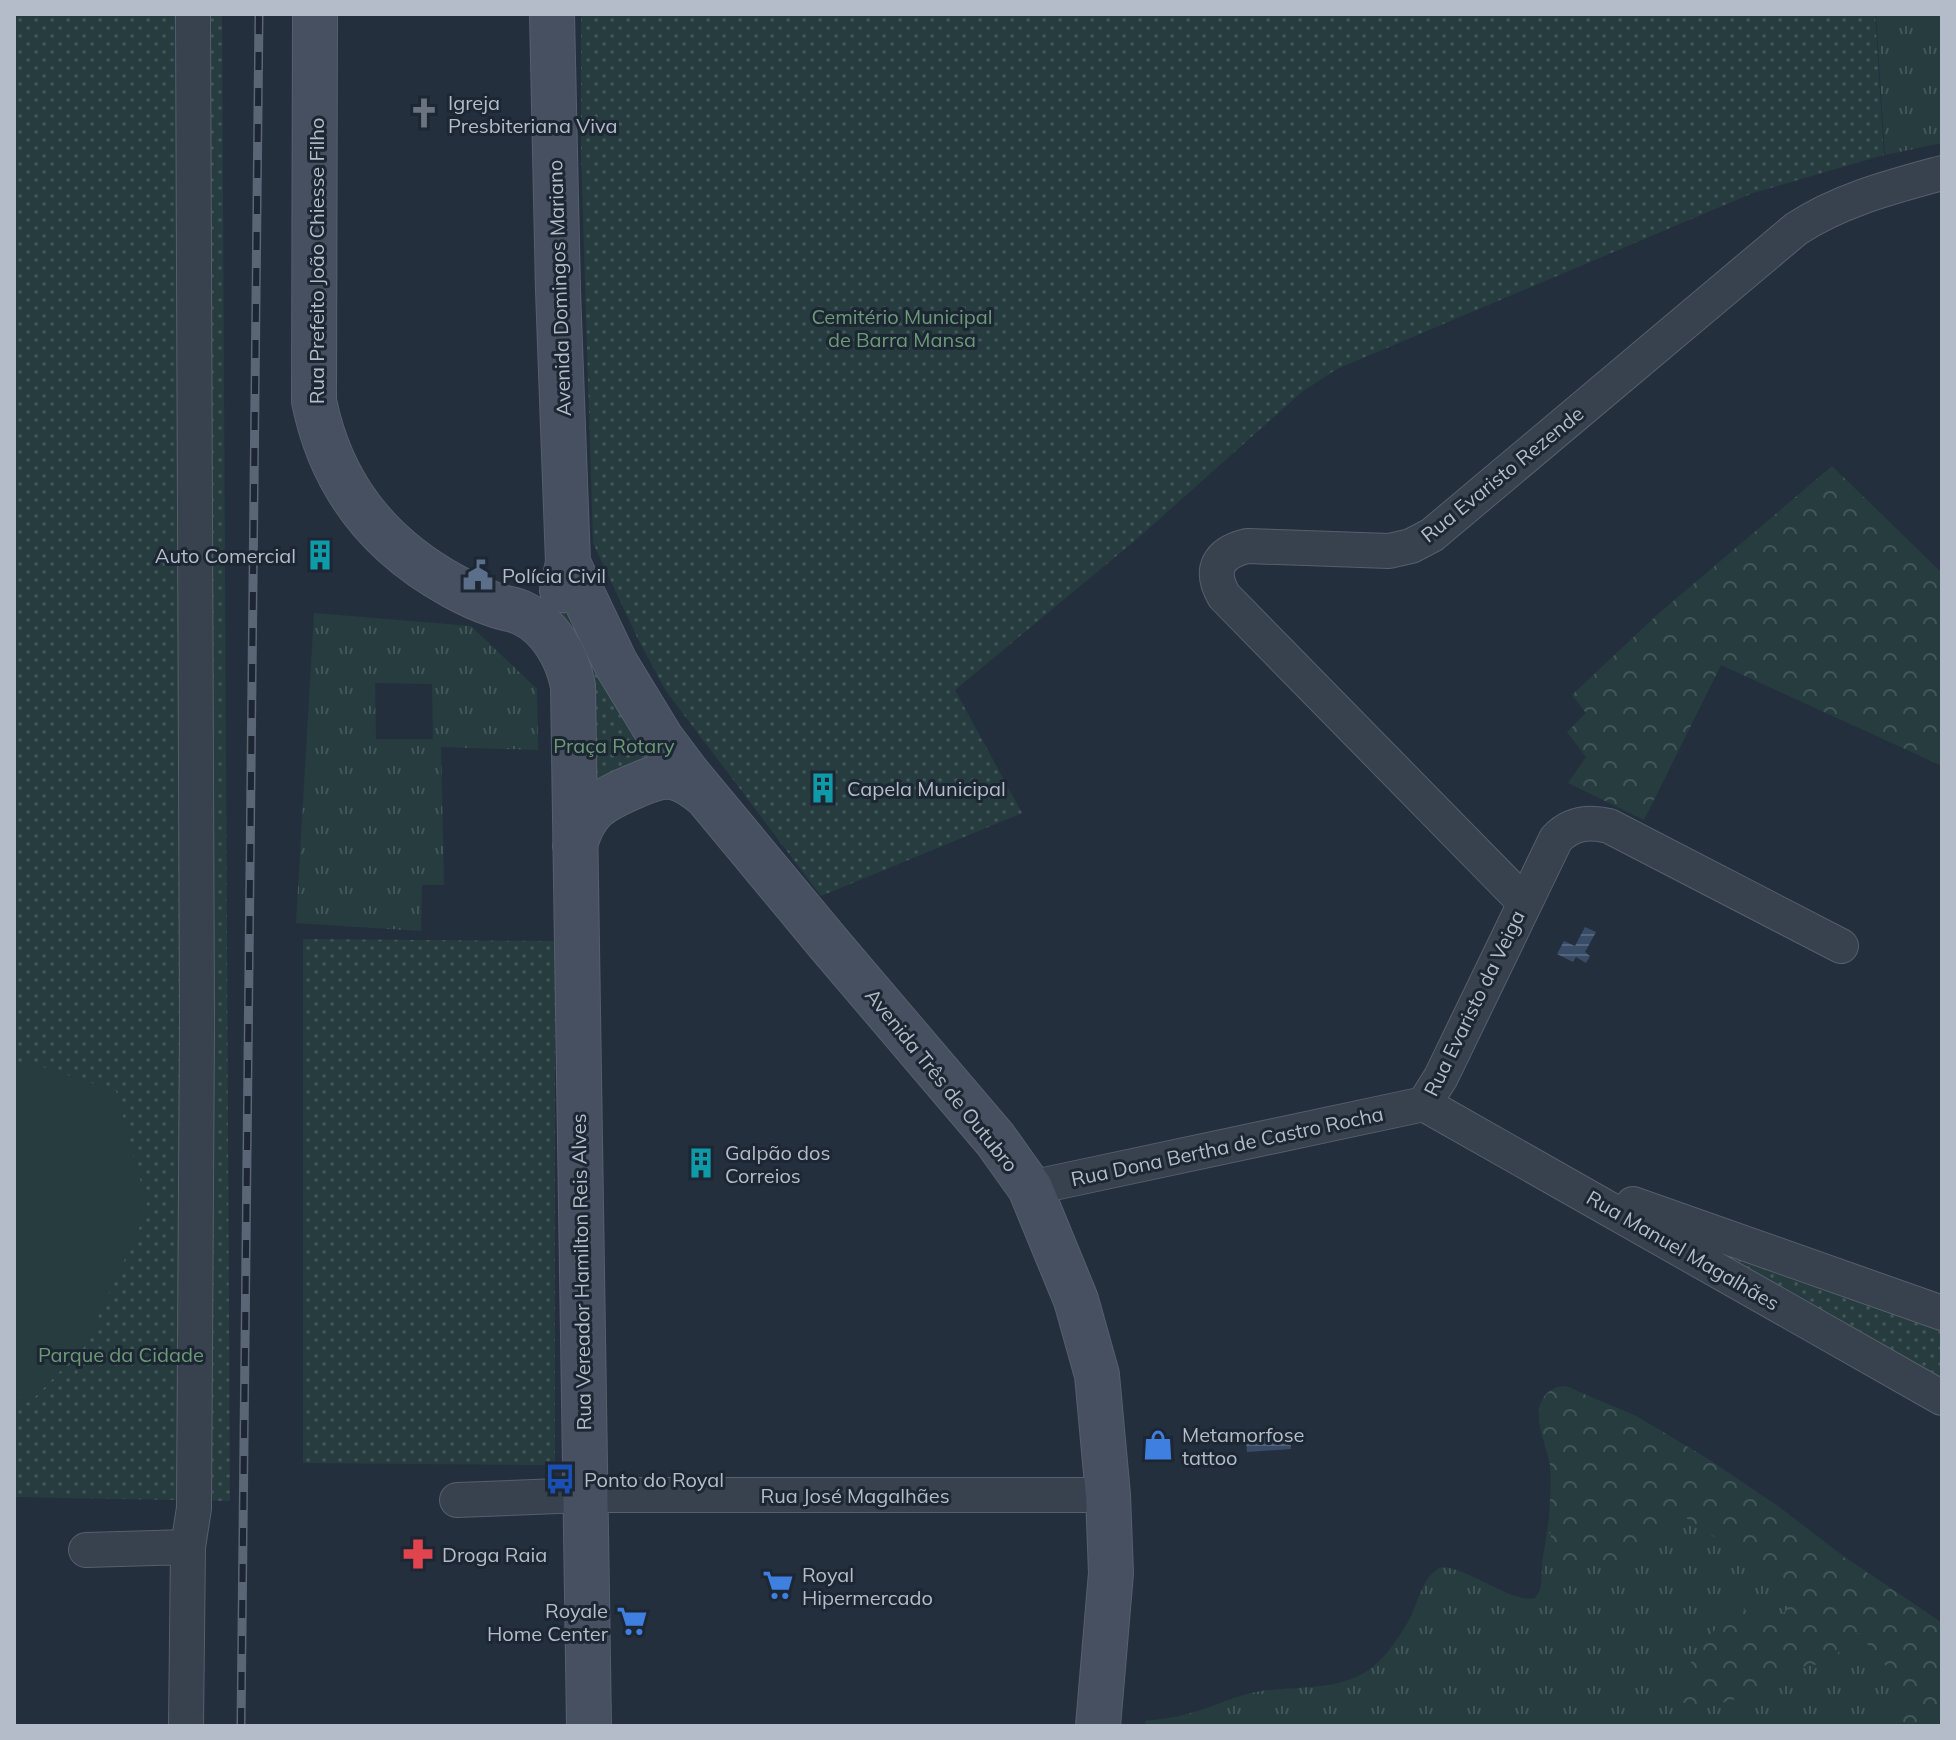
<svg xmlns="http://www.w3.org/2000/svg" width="1956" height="1740" viewBox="0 0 1956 1740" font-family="Mulish,sans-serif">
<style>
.grass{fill:url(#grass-tufts);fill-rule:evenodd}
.forest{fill:url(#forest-crowns)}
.park{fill:url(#park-dots)}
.pitch{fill:#263c3f}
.water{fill:url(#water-rules)}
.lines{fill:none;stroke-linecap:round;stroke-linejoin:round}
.minor-casing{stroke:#565f6c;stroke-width:36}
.secondary-casing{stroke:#565f6c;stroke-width:46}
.minor{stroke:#38414e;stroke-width:34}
.secondary{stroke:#465061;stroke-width:44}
.rail-casing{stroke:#5a6575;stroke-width:9}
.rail{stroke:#1d2633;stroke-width:6;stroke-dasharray:18;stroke-linecap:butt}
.labels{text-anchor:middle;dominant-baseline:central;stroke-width:6;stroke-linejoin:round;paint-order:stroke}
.poi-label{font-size:20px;fill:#b4bcc9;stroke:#1d2633;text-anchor:start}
.street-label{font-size:20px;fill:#b4bcc9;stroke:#1d2633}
.park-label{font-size:20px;fill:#6b9a76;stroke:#1d2633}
</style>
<defs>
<pattern id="grass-tufts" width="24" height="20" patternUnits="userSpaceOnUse" patternTransform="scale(2)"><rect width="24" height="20" fill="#263c3f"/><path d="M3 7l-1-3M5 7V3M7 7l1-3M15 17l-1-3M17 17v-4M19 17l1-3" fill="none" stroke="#435659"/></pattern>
<pattern id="forest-crowns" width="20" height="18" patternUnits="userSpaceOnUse" patternTransform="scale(2)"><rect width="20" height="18" fill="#263c3f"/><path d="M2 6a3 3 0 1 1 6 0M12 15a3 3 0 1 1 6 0" fill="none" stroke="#435659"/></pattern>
<pattern id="park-dots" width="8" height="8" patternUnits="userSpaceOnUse" patternTransform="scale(2)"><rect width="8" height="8" fill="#263c3f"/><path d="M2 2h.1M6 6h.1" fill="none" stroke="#435659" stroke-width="1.8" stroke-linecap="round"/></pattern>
<pattern id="water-rules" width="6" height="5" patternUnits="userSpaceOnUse" patternTransform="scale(2)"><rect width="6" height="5" fill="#394c67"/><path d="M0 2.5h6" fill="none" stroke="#53647b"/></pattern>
</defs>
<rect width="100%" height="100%" fill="#242f3e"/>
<path class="grass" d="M1876,14H1942V143L1885,155Z
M314,613L471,626L537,689L538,750L441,747L444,885H422L421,931L296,923ZM375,683L432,684L433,739H376Z
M1565,1386L1636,1416L1708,1459L1779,1507L1842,1555L1942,1623V1726H1145V1721C1159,1719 1174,1718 1187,1714C1209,1709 1229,1698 1251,1693C1292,1684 1340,1694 1374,1666C1387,1655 1399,1637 1408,1622C1418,1605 1422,1574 1442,1567C1471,1569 1513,1604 1535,1598C1545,1587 1540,1571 1543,1557C1548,1525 1554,1496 1550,1464C1547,1446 1537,1427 1539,1409C1542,1395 1551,1387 1565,1386Z"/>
<path class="forest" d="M1832,466L1942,573V766L1721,665L1644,820L1568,783L1586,757L1567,732L1586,713L1572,695L1658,614Z
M1565,1386L1636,1416L1708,1459L1779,1507L1842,1556L1942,1623V1726H1896C1893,1710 1902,1694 1896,1678L1858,1633L1828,1663L1786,1669L1742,1697L1722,1703L1691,1704L1672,1701C1686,1657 1715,1639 1733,1599C1741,1605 1749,1615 1758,1618C1785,1626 1802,1596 1782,1576C1760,1556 1730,1546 1705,1532C1696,1526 1688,1519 1680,1513L1655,1539L1638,1545L1620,1561L1607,1566L1561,1563C1542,1539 1553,1494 1550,1465C1547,1445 1534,1423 1541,1403C1545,1392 1553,1387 1565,1386Z"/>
<path class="park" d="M14,14H222L230,1501L14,1497Z
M581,14H1875L1884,155L1753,193L1337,369L1303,391L1138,538L955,690L1022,813L821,896L666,691L638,639L593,543L581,152Z
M567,600L650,749L647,761L595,787L553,616Z
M303,939L555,941V1465L303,1463Z
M1681,1236L1942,1319V1391Z"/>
<path class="pitch" d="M28,1062L116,1091L148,1209L84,1347L30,1402L14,1395V1075Z"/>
<path class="water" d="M1585,927L1596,932L1585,952L1590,956L1586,963L1576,957L1573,962L1557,954L1564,941L1575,946Z
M1290,1431L1291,1449L1247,1452L1245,1434Z"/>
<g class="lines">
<g class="minor-casing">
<path id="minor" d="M1524,902L1224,596C1209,570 1218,553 1247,546L1389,551L1411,546L1432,535L1796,229C1840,200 1891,187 1942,173
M1424,1104L1441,1077L1556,839C1571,823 1588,821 1609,826L1841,946
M1424,1104L1942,1398
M1030,1188L1424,1104
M1633,1204L1942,1313
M457,1500L584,1495H1108
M86,1550L188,1547
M186,1726L188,1547L194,1508L197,1025L193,14"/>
</g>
<g class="secondary-casing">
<path id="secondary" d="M315,14L314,401C331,485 378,545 453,586C467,594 483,601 498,606C506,609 514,609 522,613C550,626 567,656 573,686L589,1726
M552,14L558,290L568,563L562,590
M568,563L616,664L661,738L688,774L829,944L995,1139L1030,1188L1076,1300L1097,1375L1108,1495L1111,1573L1098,1726
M575,846C584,809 602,800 635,786C647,781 659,775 672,777C685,779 695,787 705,795"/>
</g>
<use href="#minor" class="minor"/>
<use href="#secondary" class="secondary"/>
<g class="rail-casing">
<path id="rail" d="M241,1726L259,14"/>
</g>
<use href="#rail" class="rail"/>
</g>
<defs>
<g id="church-bare" transform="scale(2.4)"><path d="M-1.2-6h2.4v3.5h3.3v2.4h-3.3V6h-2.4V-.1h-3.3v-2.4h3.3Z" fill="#6b7280" stroke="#1d2633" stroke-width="2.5" paint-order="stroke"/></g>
<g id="building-bare" transform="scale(2.4)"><path d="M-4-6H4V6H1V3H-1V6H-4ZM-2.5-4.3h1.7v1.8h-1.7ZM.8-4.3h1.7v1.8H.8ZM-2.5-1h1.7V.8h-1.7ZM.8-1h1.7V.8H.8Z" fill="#0f9aa8" stroke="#1d2633" stroke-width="2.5" paint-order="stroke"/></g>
<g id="civic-bare" transform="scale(2.4)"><path d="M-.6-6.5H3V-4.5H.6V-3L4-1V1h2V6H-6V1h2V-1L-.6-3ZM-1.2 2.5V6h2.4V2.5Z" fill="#5c6f8a" stroke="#1d2633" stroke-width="2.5" paint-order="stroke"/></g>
<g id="shop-bare" transform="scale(2.4)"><path d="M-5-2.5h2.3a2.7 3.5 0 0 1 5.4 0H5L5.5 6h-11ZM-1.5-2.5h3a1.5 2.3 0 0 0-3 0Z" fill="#3f7fe0" stroke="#1d2633" stroke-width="2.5" paint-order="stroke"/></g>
<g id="bus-bare" transform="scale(2.4)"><path d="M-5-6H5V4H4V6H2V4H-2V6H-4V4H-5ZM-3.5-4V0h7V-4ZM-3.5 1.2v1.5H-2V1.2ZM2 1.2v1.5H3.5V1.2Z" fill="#1a4fb4" stroke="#1d2633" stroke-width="2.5" paint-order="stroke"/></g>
<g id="pharmacy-bare" transform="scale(2.4)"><path d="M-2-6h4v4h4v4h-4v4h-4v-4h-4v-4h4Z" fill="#e0444e" stroke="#1d2633" stroke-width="2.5" paint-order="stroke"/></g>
<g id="supermarket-bare" transform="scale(2.4)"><path d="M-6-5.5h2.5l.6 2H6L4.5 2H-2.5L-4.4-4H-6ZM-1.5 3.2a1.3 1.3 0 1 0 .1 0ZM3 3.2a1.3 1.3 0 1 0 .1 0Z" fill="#3f7fe0" stroke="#1d2633" stroke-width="2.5" paint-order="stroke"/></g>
</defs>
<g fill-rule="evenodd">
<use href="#church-bare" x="424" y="113"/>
<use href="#building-bare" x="320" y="555"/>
<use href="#civic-bare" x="478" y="575"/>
<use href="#building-bare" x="823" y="788"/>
<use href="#building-bare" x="701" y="1163"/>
<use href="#shop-bare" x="1158" y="1445"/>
<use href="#bus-bare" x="560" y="1479"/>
<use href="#pharmacy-bare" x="418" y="1554"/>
<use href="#supermarket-bare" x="778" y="1585"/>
<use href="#supermarket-bare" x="632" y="1621"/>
</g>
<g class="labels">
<g class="poi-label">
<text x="448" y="102">Igreja<tspan x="448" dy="23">Presbiteriana Viva</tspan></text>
<text x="296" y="555" text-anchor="end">Auto Comercial</text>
<text x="502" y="575">Polícia Civil</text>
<text x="847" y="788">Capela Municipal</text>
<text x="725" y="1152">Galpão dos<tspan x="725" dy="23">Correios</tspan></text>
<text x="1182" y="1434">Metamorfose<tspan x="1182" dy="23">tattoo</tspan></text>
<text x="584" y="1479">Ponto do Royal</text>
<text x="442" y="1554">Droga Raia</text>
<text x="802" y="1574">Royal<tspan x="802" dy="23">Hipermercado</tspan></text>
<text x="608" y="1610" text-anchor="end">Royale<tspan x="608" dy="23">Home Center</tspan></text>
</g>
<g class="street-label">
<text transform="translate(316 261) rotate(-90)">Rua Prefeito João Chiesse Filho</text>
<text transform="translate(559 288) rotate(-92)">Avenida Domingos Mariano</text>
<text transform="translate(1502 474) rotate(-39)">Rua Evaristo Rezende</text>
<text transform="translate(1474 1003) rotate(-64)">Rua Evaristo da Veiga</text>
<text transform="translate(942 1080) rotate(51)">Avenida Três de Outubro</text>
<text transform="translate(1227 1146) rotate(-12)">Rua Dona Bertha de Castro Rocha</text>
<text transform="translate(1683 1250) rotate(30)">Rua Manuel Magalhães</text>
<text transform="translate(581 1272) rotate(-91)">Rua Vereador Hamilton Reis Alves</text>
<text x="855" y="1495">Rua José Magalhães</text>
</g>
<g class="park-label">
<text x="902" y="316">Cemitério Municipal<tspan x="902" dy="23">de Barra Mansa</tspan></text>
<text x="614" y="745">Praça Rotary</text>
<text x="121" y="1354">Parque da Cidade</text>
</g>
</g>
<rect width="1956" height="1740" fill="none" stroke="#b4bcc9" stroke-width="32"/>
</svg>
